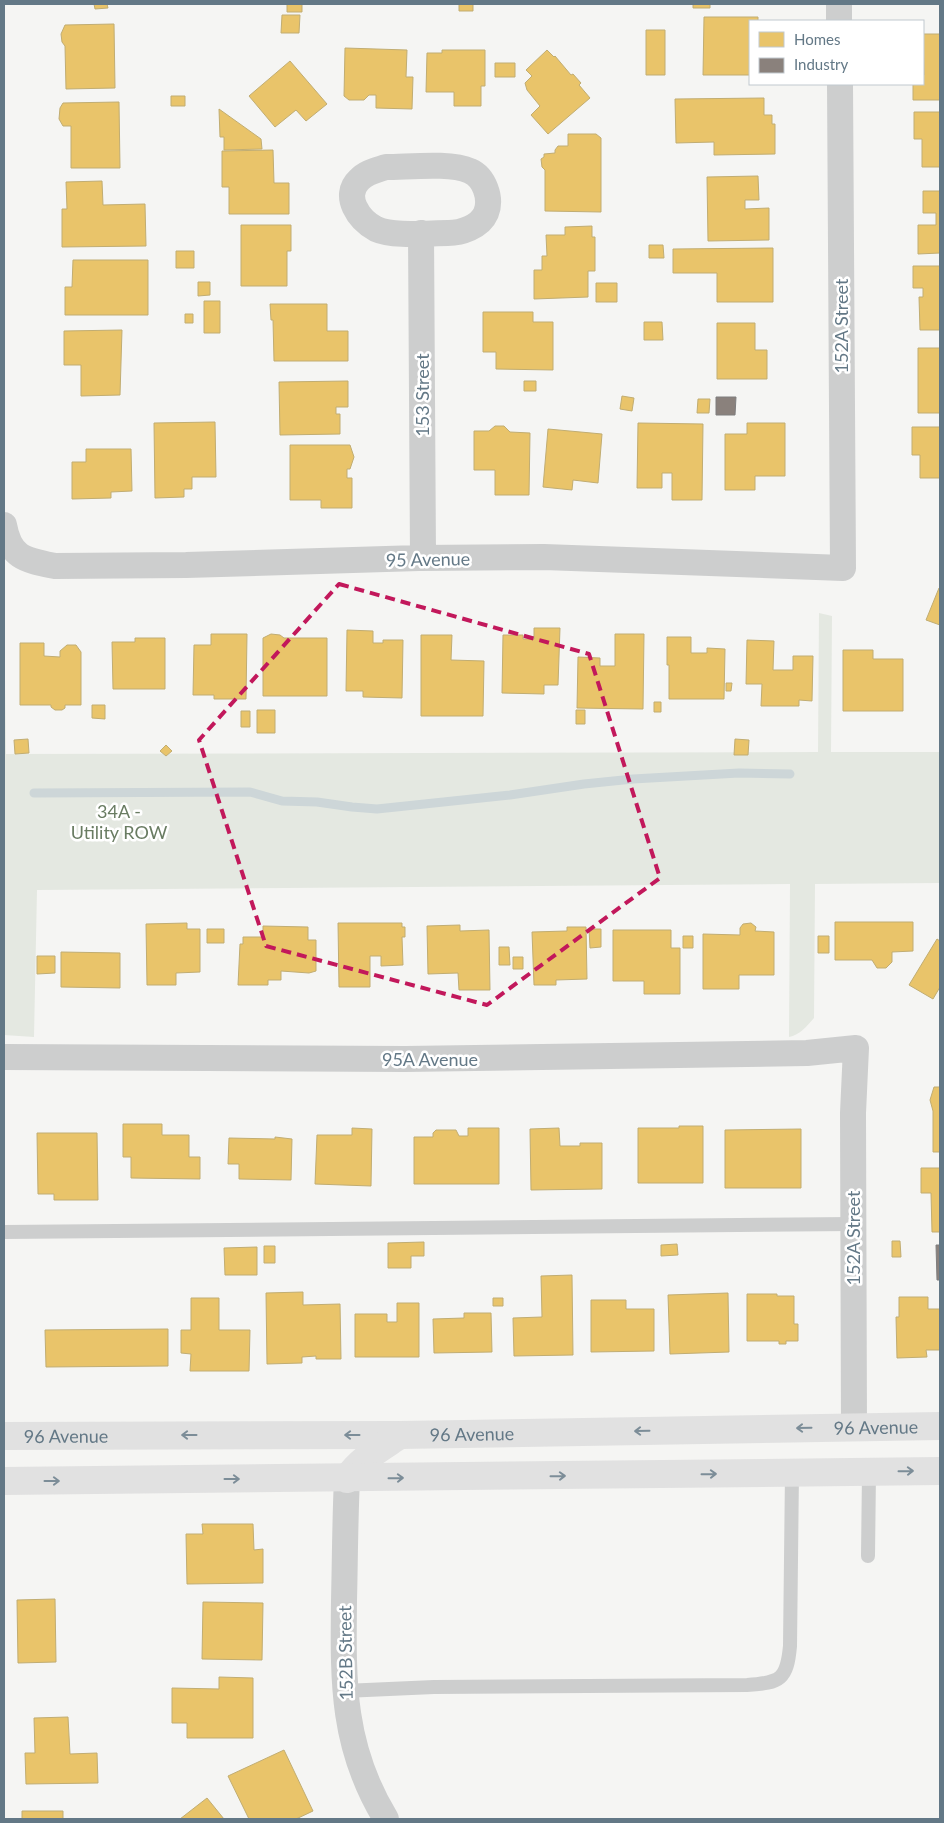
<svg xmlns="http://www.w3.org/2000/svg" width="944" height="1823" viewBox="0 0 944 1823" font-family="Lato,sans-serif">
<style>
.green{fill:#e4e8e1}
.homes{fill:#e9c46a;stroke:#c1ad72}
.industry{fill:#8a817c;stroke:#7e7e7f}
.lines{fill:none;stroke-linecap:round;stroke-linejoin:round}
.stream{stroke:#cdd6d8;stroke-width:9}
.service{stroke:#cdcece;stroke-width:14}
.minor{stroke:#cdcece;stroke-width:26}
.secondary{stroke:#e1e1e1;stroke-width:28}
.oneway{stroke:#7c8d98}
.marked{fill:none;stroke:#c2185b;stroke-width:4;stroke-dasharray:10 6;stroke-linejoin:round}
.labels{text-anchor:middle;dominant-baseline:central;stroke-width:5;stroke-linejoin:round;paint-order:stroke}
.street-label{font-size:18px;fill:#637886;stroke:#fff}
.park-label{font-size:18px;fill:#697c62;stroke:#fff}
</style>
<rect width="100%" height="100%" fill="#f5f5f3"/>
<path class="green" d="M4,603L6,754L818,752L819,613L832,616L831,752H940V883L815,884L814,1018C807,1026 800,1035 789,1037L790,884L37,890L34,1037L4,1035Z"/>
<path class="homes" d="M94,4H107L108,8L95,9Z
M287,4H302V12H287Z
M459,4H473V11H459Z
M693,4H710V8H693Z
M282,15H300L299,33H281Z
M704,17H758V21H750V75H703Z
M114,24L115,88L66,89L65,46L62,42L61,34L65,25Z
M646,30H665V75H646Z
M923,34H940V100H913V84H923V75H924Z
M345,48L407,50L406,77H413L412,109L376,108V95H369L364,100H349L344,96Z
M442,50H485V86H481V106H454V92H426L427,53H442Z
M547,50L554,57L555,56L571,75L573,74L581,83L579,85L590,98L548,134L531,115L540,106L527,90L525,83L532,76L526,70Z
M290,61L327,104L306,121L296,110L275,127L249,96Z
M495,63H515V77H495Z
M171,96H185V106H171Z
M764,98V115H772V124H775V154L714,155V142L676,143L675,99Z
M119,102L120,168H71V126H63L59,119L60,108L63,103Z
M219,109L261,139L262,149L224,150V137H220Z
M914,112H940V167H922V139H914Z
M568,134H596L601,138V212L545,211V170L542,167L541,159L544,157V154L555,153V150L558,146H568Z
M273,150L274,183H289V214H229V187H222V151Z
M758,176L759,200H745V209L769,208V240L708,241L707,177Z
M102,181L103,205L145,204L146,246L62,247V209H67L66,182Z
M923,191H940V253L918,254V225H936V213H923Z
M241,225H291V251H287V286H241Z
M592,226V237H595V271H588V297L534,299V270H542V256H547L546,235H565V227Z
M649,245H663L664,258H649Z
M773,248V302H717V273H673V249Z
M176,251H194V268H176Z
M73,260H148V315H65V287H72Z
M913,266H940V330H920L919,297H923V288H913Z
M198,282H210V295L198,296Z
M596,283H617V302H596Z
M204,301H220V333H204Z
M270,304H327V331H348V361H274L273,320H271Z
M483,312H533V322H553V370L496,369V352H483Z
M185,314H193V323H185Z
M644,322H662L663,340H644Z
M717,323H755V350H767V379H717Z
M122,330L120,395L81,396V365H64V331Z
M918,348H940V413H918Z
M348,381V407H336V414H340V434L280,435L279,382Z
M524,381H536V391H524Z
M622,396L634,398L632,411L620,409Z
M698,399H710L709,413H697Z
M215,422L216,477H192V489H184V497L155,498L154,423Z
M638,423L703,424L702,500H672V473H662V488H637Z
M747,423H785V476H755V490H725V434H747Z
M495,426H504L510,432L530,433L529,495H495V470H474V431H489Z
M912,427H940V478H920V455H912Z
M548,429L602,434L598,483L573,480L572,490L543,487Z
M290,445H350L354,457L350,469H347V478H352V508H321V500H290Z
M86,449H131L132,491L111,492V498L72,499V462H86Z
M939,588L940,589V625L926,620Z
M534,628H560L558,685H544V694L502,693L503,635H523V639H534Z
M347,630L373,631V643H383V640H403L402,698L363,697V691H346Z
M211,634H247L246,699H214V695H193L194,645H211Z
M271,634L280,635L284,638H327V696H263V638Z
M615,634H644L643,709L577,708L578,657L600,658V666H615Z
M421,635H452L451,660L484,661L483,716H421Z
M667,637H691V653H707V648L725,649L724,699H669V665H667Z
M135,638H165V689H113L112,642H135Z
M747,640L774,641L773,670H793V656H813L812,701L799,700V706H761L762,684H746Z
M20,643H44V656L60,657V651L67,645H76L81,652V705H65V708L62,710H55L51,707V705H20Z
M843,650H873V659H903V711H843Z
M726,683H732L731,691H726Z
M654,702H661V712H654Z
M92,705H105V719L92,718Z
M257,710H275V733H257Z
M576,710H585V724H576Z
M241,711H250V727H241Z
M28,739L29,753L15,754L14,740Z
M735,739L749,740L748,755H734Z
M166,745L172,751L166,756L160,751Z
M835,922H913V951L892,952V962L886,968H877L872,960H835Z
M187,923V929H200V972L176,973V985H147L146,924Z
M338,923H402V927H405V937H402L403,965L381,966V956H370V987H339Z
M751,923L756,927L755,931L774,932V975H739V989H703V934L740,935V928L743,924Z
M460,925V931L489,930L490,990H459L458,973L428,974L427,926Z
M263,926L308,927V940H316V971L309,973L281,971V980H268V985H238L240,944H243V937H263Z
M567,927H586L587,979L556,980V985H534L532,932L567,931Z
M207,929H224V943H207Z
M589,929H601V947L590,948Z
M613,930H671V948H680V994H644V981H613Z
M683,936H693V948H683Z
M818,936H829V953H818Z
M937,939L940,941V987L933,999L909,985Z
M499,947H509L510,965H499Z
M61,952L120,953V988L61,987Z
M37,956H55V973L37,974Z
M513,957H523V969H513Z
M934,1087H940V1152H933V1111L930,1100Z
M123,1124H162V1135H189V1157H200V1179L131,1178V1157H123Z
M679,1126H703V1183H638V1128H679Z
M352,1128L372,1129L371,1186L315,1184L317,1135H352Z
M468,1128H499V1184H414V1137H433V1133L436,1130H456L459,1136H468Z
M559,1128L560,1146H580V1143H602V1189L531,1190L530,1129Z
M801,1129V1188H725V1130Z
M37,1133H97L98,1200H54V1194H38Z
M275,1137L292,1139L291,1180L239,1179V1164H228L229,1138L275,1139Z
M921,1168H940V1232H932L931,1193H921Z
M892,1241H900L901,1257H892Z
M424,1242V1256H411V1268H388V1243Z
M677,1244L678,1255L661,1256V1245Z
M264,1246H275V1263H264Z
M257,1247V1275H225L224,1248Z
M572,1275L573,1355L514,1356L513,1318L542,1317L541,1276Z
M303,1292V1305L340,1304L341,1359H316V1356L302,1357V1363L267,1364L266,1293Z
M728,1293L729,1352L670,1354L668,1295Z
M747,1294H777V1296H794V1324H798V1341H786V1344H779V1341H747Z
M899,1297H928V1309H940V1350H926L927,1357L897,1358L896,1317H899Z
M191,1298H219V1330H250L249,1371H190L191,1354L181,1353V1330H191Z
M493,1298H503V1306H493Z
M591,1300H626V1309H654V1351L591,1352Z
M397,1303H419V1357H355V1314H387V1322H397Z
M464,1313H491L492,1352L434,1353L433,1319L464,1318Z
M168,1329V1366L46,1367L45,1330Z
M202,1524H253L254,1550L263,1549V1583L187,1584L186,1534H203Z
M55,1599L56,1662L18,1663L17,1600Z
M203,1602L263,1603L262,1660L202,1659Z
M219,1677L253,1678V1738H187V1723H172V1688L219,1689Z
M68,1717L70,1754L97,1753L98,1783L26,1784L25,1753H35L34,1718Z
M284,1750L313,1811L296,1819H249L228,1776Z
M207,1798L224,1819H180Z
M22,1811H63V1819H22Z"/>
<path class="industry" d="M716,397H736L735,415H716Z
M936,1245H940V1280H937Z"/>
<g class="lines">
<path class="stream" d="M34,793L250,792L282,801L317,802L352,807L377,809L510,795L584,784L633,779L739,773L790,774"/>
<path class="service" d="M4,1232L853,1224
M868,1556L869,1472
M344,1691L434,1687L747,1685C781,1683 787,1679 790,1646L792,1472"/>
<path class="minor" d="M839,4V21
M386,167C408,167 451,162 470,171C484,177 492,198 486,213C480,227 461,233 448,233C428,233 394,237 376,229C359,220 342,196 359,180C366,172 377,170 386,167Z
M421,233L423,558
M4,525C10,558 25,560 55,566L186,565L419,558L544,557L843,568L840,84
M4,1057L405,1059L807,1053L856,1048L853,1113L854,1427
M347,1479C345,1519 345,1560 344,1601C343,1683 342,1747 386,1819"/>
<g class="secondary">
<path id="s1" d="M4,1436L400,1435L940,1426"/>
<path d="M347,1479C360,1459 381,1448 400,1435"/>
<path d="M4,1481L940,1471"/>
</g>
</g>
<defs><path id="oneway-shaft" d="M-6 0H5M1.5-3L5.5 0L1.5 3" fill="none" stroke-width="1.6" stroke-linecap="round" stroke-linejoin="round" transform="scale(1.25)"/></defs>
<g class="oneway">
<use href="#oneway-shaft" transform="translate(804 1428) rotate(179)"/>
<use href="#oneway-shaft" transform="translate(642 1431) rotate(179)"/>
<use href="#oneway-shaft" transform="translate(189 1435) rotate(180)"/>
<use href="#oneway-shaft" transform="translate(352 1435) rotate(180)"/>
<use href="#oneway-shaft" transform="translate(906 1471) rotate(-1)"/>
<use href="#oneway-shaft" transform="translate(709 1474) rotate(-1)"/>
<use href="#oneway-shaft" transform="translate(558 1476) rotate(-1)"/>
<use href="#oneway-shaft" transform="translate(396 1478) rotate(-1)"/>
<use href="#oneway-shaft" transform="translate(232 1479)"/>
<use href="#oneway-shaft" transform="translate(52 1481)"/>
</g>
<path class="marked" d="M339,584L589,654L660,878L487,1005L266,946L199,740Z"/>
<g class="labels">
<g class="street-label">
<text transform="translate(841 326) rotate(-90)">152A Street</text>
<text transform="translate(422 395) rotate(-90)">153 Street</text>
<text transform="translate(428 559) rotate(-1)">95 Avenue</text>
<text x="430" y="1059">95A Avenue</text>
<text transform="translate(853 1238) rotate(-90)">152A Street</text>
<text stroke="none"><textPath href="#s1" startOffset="872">96 Avenue</textPath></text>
<text stroke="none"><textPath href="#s1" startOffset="468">96 Avenue</textPath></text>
<text stroke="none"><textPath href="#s1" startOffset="62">96 Avenue</textPath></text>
<text transform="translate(345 1653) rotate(-91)">152B Street</text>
</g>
<g class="park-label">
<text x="119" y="811">34A -<tspan x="119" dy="21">Utility ROW</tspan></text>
</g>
</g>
<rect width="944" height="1823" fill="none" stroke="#637886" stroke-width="10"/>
<rect x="749" y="20" width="175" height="65" fill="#ffffff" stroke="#c1c9cf"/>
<rect x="759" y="32" width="25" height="15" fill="#e9c46a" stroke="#c1c9cf"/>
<text x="794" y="45" font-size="15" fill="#637886">Homes</text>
<rect x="759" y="58" width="25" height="15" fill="#8a817c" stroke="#c1c9cf"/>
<text x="794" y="70" font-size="15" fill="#637886">Industry</text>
</svg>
